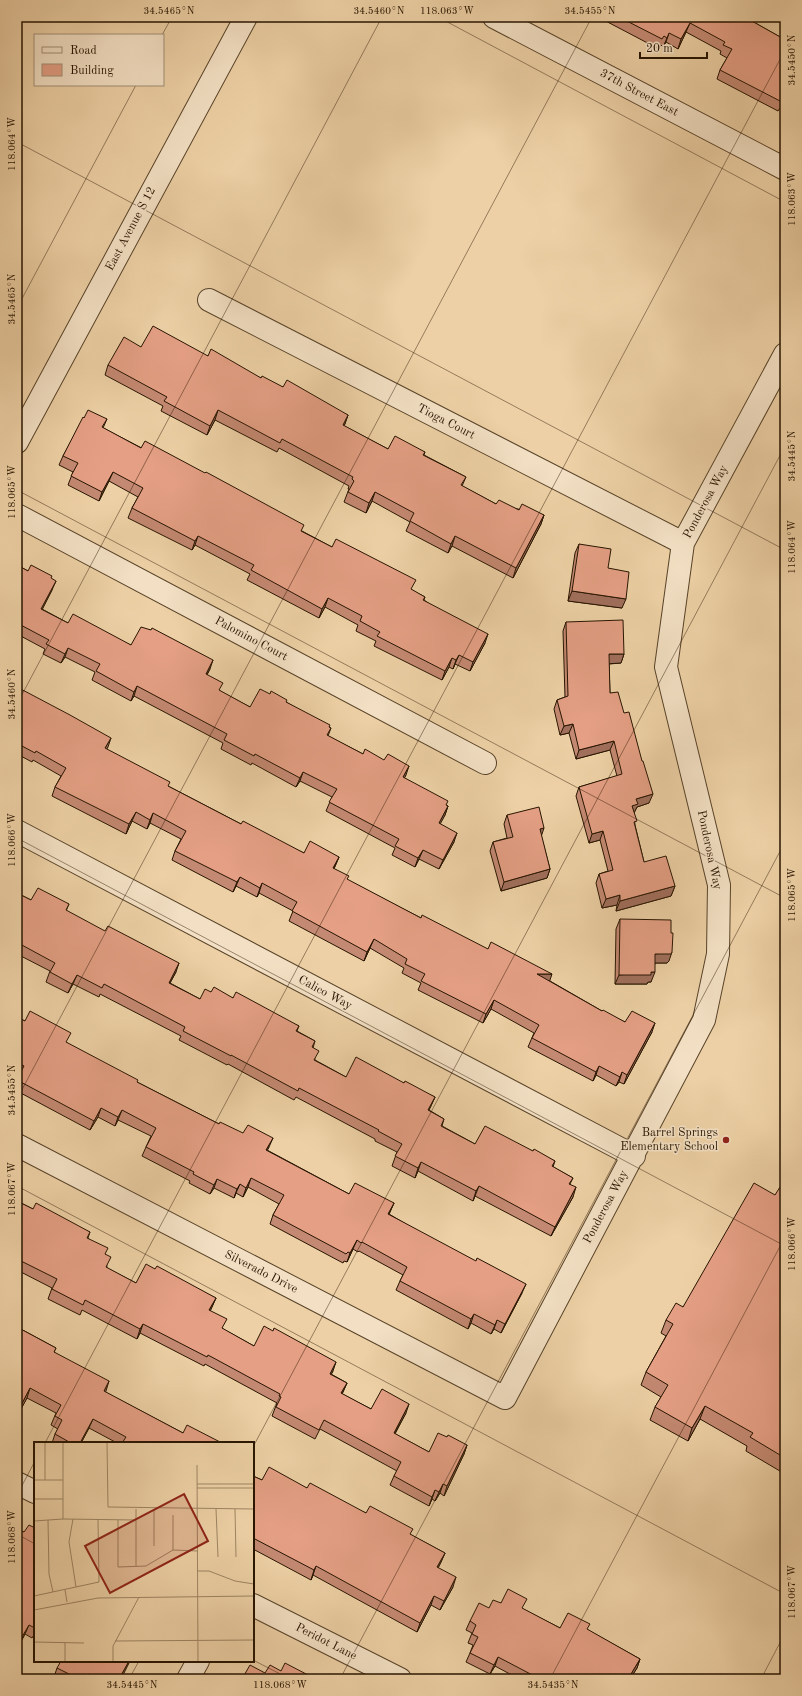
<svg xmlns="http://www.w3.org/2000/svg" width="802" height="1696" viewBox="0 0 802 1696" font-family="'Old Standard TT',serif">
<style>
.lines{fill:none;stroke-linecap:round;stroke-linejoin:round}
.street-casing{stroke:#584329;stroke-width:24}
.street{stroke:#f3e0c4;stroke-width:22}
.wall{fill:#c48972;stroke:#271400}
.shaded-wall{fill:#a06f5c;stroke:#271400}
.building{fill:#e49f84;stroke:#271400}
.ticks{fill:none;stroke:#271400;stroke-width:1;stroke-opacity:0.45}
.poi-dot{fill:#8f2418;stroke:#f3e0c4;stroke-width:1.5}
.labels{text-anchor:middle;dominant-baseline:central;stroke-width:3;stroke-linejoin:round;paint-order:stroke}
.street-label{font-size:12px;fill:#271400;stroke:#f3e0c4}
.poi-label{font-size:12px;fill:#271400;stroke:#f3e0c4;text-anchor:end}
.inset-road{fill:none;stroke:#9e8563;stroke-width:1}
.view{fill:#8f2418;fill-opacity:0.15;stroke:#8f2418;stroke-width:2}
.inset-edge{fill:none;stroke:#271400;stroke-width:2}
.neatline{fill:none;stroke:#271400;stroke-width:1.5}
.ticks-label{font-size:10px;text-anchor:middle;fill:#271400}
</style>
<rect width="100%" height="100%" fill="#edd0a5"/>
<filter id="stains"><feTurbulence type="fractalNoise" baseFrequency=".005" numOctaves="4"/><feColorMatrix values="0 0 0 0 .2 0 0 0 0 .09 0 0 0 0 .02 0 0 0 .5 -.17"/></filter>
<radialGradient id="worn" r=".72"><stop offset=".6" stop-color="#630" stop-opacity="0"/><stop offset="1" stop-color="#630" stop-opacity=".3"/></radialGradient>
<g class="lines">
<g class="street-casing">
<path id="street" d="M494,17L785,169
M209,300L683,543
M17,442L246,17
M17,515L485,763
M17,831L634,1156
M17,1145L505,1398L704,1020L718,954L719,885L666,667L683,543L785,354
M17,1483L35,1492
M253,1605L400,1679
M188,1679L198,1661"/>
</g>
<use href="#street" class="street"/>
</g>
<path class="wall" d="M598,17H721L729,21L751,18L750,20L782,38L785,36V106L783,110L780,108L778,111L717,79L720,70L727,58L720,54L721,51L686,32L678,49L666,42L663,47L661,45L659,49Z
M141,347L208,356L261,378L348,415L344,426L388,449L425,452L424,455L466,477L462,486L496,504L544,515L541,524L513,578L452,546L448,553L406,531L410,522L372,501L366,513L344,502L349,489H348L349,486L279,448L277,452L215,420L207,435L161,411L163,406L105,375L108,365Z
M84,418L107,419L103,428L302,531L425,597L424,600L485,643L470,671L455,664L453,669L449,667L442,680L374,646L376,641L356,631L358,625L325,607L319,618L247,580L250,574L195,545L192,550L128,518L132,508L138,497L109,481L99,501L68,485L73,472L59,465L63,456Z
M579,544L608,568L622,608L568,601L575,553Z
M17,565L28,571L51,579L52,590L42,609L68,623L131,645L210,669L207,675L220,691L250,707L286,702L331,728L328,736L363,754L406,775L404,778L448,806L445,815L440,823L454,842L439,869L419,859L415,867L392,855L395,848L326,811L332,797L300,781L296,787L252,763L251,765L221,749L223,743L134,696L131,701L92,680L95,672L65,657L61,663L43,654L45,649L17,634Z
M566,622L624,654L621,663L609,664L610,693L649,803L637,807L634,813L635,825L644,862L675,886L671,896L616,911L617,905L602,908L596,883L599,874L608,871L600,840L589,843L576,796L579,787L617,776L610,750L576,759L569,733L560,735L554,709L557,700L565,697L563,631Z
M17,687L108,747L106,749L168,786L241,824L304,853L339,857L334,869L347,880L421,918L550,981L602,1011L625,1022L652,1032L624,1084L619,1082L616,1086L596,1075L593,1081L528,1047L534,1033L491,1009L483,1023L418,990L421,983L402,973L404,968L370,948L364,961L289,921L293,911L259,893L257,897L236,886L233,892L172,860L175,851L181,839L150,823L147,829L132,821L126,834L52,796L55,787L61,776L33,760L32,762L19,755L17,759Z
M507,815L541,835L550,869L547,878L501,891L490,851L493,842L507,838L504,824Z
M17,893L31,900L69,904L66,911L176,972L170,983L200,999L211,992L233,998L299,1026L297,1031L315,1041L313,1048L315,1060L346,1077L404,1083L435,1097L429,1110L444,1119L442,1126L475,1144L533,1151L555,1161L553,1167L573,1178L570,1184L573,1197L551,1236L475,1196L473,1201L418,1171L415,1178L392,1166L397,1152L375,1141V1139L296,1097L294,1100L228,1064L227,1065L179,1040L181,1036L100,994L99,997L73,984L68,993L46,982L50,971L17,954Z
M620,919L669,961L667,963H655L651,982H648L647,984H615L616,929Z
M17,1017L67,1043L137,1082L219,1124L269,1147L267,1150L349,1194L394,1203L389,1214L522,1293L501,1333L494,1329L491,1334L471,1323L468,1329L396,1290L400,1281L403,1275L359,1251L358,1252L353,1249L347,1262L344,1261L343,1263L270,1224L273,1215L279,1204L248,1187L243,1197L236,1193L234,1198L214,1188L210,1194L189,1183L190,1181L142,1156L146,1147L151,1136L118,1120L115,1126L98,1117L90,1130L17,1091V1079L20,1074L17,1073Z
M785,1190V1474L746,1451L747,1446L700,1419L688,1441L650,1420L655,1407L661,1397L641,1385L646,1372L666,1336L661,1333L666,1320L683,1307L775,1195Z
M17,1201L33,1209L90,1232L88,1238L106,1255L107,1268L136,1283L155,1269L216,1298L210,1311L223,1329L254,1346L333,1371L331,1374L347,1383L342,1394L371,1409L406,1413L395,1434L429,1452L467,1445L464,1454L444,1496L440,1493L435,1501L432,1499L429,1506L390,1485L394,1476L397,1471L320,1429L315,1439L272,1416L277,1403L205,1364L204,1366L140,1333L137,1339L82,1310L80,1315L48,1299L52,1288L17,1270Z
M17,1327L56,1348L54,1352L105,1392L183,1433L222,1443H117L89,1428L81,1443H52L55,1434L58,1429L51,1425L56,1413L27,1398L17,1416Z
M253,1476L262,1480L307,1488L366,1513L411,1535L445,1553L441,1562L438,1568L453,1587L440,1610L431,1605L417,1632L313,1575L311,1580L253,1549Z
M35,1527V1633L32,1638L25,1634L17,1649V1529L24,1532L35,1528Z
M501,1603L523,1609L560,1628L588,1630L640,1659L637,1668L630,1679H519L495,1666L490,1674L466,1662L470,1653L473,1645L468,1643L472,1633L466,1630L470,1621Z
M57,1668L121,1679H58L54,1677Z"/>
<path class="shaded-wall" d="M690,23L686,32L678,49L681,39Z
M669,33L666,42L663,47L667,38Z
M218,410L215,420L207,435L210,426Z
M348,415L345,424L339,434L343,425Z
M113,472L109,481L99,501L102,492Z
M375,492L372,501L366,513L369,503Z
M544,515L541,524L513,578L516,568Z
M198,536L195,545L192,550L195,541Z
M455,536L452,546L448,553L451,544Z
M56,581L52,590L38,618L41,609Z
M572,591L626,599L622,608L568,601Z
M328,598L325,607L319,618L322,609Z
M488,634L485,643L470,671L473,662Z
M68,648L65,657L61,663L65,654Z
M609,654H624L621,663L605,664Z
M459,655L455,664L453,669L456,660Z
M452,658L449,667L442,680L445,671Z
M213,660L210,669L202,683L206,674Z
M137,686L134,696L131,701L134,692Z
M573,724L569,733L560,735L564,726Z
M111,738L108,747L102,758L105,748Z
M614,741L610,750L576,759L579,750Z
M409,766L406,775L400,786L403,777Z
M303,772L300,781L296,787L300,778Z
M653,794L649,803L637,807L634,813L632,806L636,799Z
M448,806L445,815L436,832L439,823Z
M136,812L132,821L126,834L129,824Z
M153,813L150,823L147,829L150,820Z
M544,828L541,837L540,829Z
M603,831L600,840L589,843L592,834Z
M457,833L454,842L439,869L443,860Z
M423,850L419,859L415,867L418,858Z
M339,857L335,866L329,877L333,868Z
M550,869L547,878L501,891L504,882Z
M240,877L236,886L233,892L237,882Z
M262,883L259,893L257,897L260,888Z
M675,886L671,896L616,911L620,901Z
M620,895L617,905L602,908L606,899Z
M374,939L370,948L364,961L367,952Z
M672,952L669,961L667,963H651L655,954Z
M179,963L176,972L165,992L169,983Z
M651,972H655L651,982H648L647,984H615L619,975Z
M537,974H552L549,983Z
M77,975L73,984L68,993L72,984Z
M494,1000L491,1009L483,1023L486,1014Z
M655,1023L652,1032L624,1084L627,1075Z
M599,1066L596,1075L593,1081L596,1072Z
M622,1072L619,1082L616,1086L620,1077Z
M435,1097L431,1106L424,1119L428,1110Z
M101,1108L98,1117L90,1130L94,1121Z
M122,1110L118,1120L115,1126L118,1117Z
M273,1138L269,1147L263,1159L266,1150Z
M421,1162L418,1171L415,1178L418,1168Z
M251,1178L248,1187L243,1197L246,1188Z
M217,1179L214,1188L210,1194L214,1185Z
M240,1184L236,1193L234,1198L237,1189Z
M479,1186L473,1201L476,1191Z
M576,1187L573,1197L551,1236L555,1227Z
M394,1203L390,1212L385,1223L388,1214Z
M357,1240L353,1249L347,1262L350,1253Z
M526,1284L522,1293L501,1333L505,1324Z
M216,1298L212,1307L206,1320L209,1310Z
M474,1314L471,1323L468,1329L471,1319Z
M497,1320L494,1329L491,1334L495,1325Z
M143,1324L140,1333L137,1339L140,1329Z
M336,1362L333,1371L327,1383L330,1374Z
M109,1381L106,1391L101,1400L104,1391Z
M347,1383L343,1392L338,1402L341,1393Z
M30,1388L27,1398L17,1416L18,1411Z
M409,1404L406,1413L390,1442L394,1433Z
M705,1406L700,1419L688,1441L692,1428Z
M93,1419L89,1428L81,1443H80Z
M467,1445L464,1454L444,1496L447,1486Z
M443,1484L440,1493L435,1501L439,1492Z
M435,1490L432,1499L429,1506L432,1497Z
M445,1553L441,1562L434,1576L437,1567Z
M316,1566L313,1575L311,1580L314,1570Z
M456,1577L453,1587L440,1610L444,1601Z
M434,1596L431,1605L417,1632L420,1623Z
M29,1625L25,1634L17,1649L19,1642Z
M498,1657L495,1666L490,1674L494,1665Z
M640,1659L637,1668L630,1679H628Z
M129,1661H130L121,1679H119Z"/>
<path class="building" d="M619,17H721L729,21L731,17H750L751,18L750,20L782,38L784,35L785,36V100L783,99L782,102L720,70L732,49L723,45L725,42L690,23L681,39L669,33L667,38L664,36L662,39Z
M153,326L208,356L211,349L261,378L262,376L283,387L287,380L348,415L343,425L388,449L395,436L425,452L423,455L466,477L461,485L496,504L499,500L519,510L522,504L544,515L516,568L455,536L451,544L410,521L414,513L375,492L369,503L348,492L354,481L352,479L353,477L282,439L280,443L218,410L210,426L164,401L167,397L108,365L124,337L141,347Z
M88,410L107,419L102,427L141,448L145,441L205,473L206,472L304,525L301,531L332,547L336,539L416,580L411,589L425,597L423,600L488,634L473,662L459,655L456,660L452,658L445,671L377,636L380,632L360,621L362,616L328,598L322,609L251,570L254,565L198,536L195,541L132,508L143,488L113,472L102,492L71,476L78,463L63,456L83,417L84,418Z
M579,544L611,549L608,568L629,572L626,599L572,591Z
M17,565L28,571L31,565L52,576L51,578L56,581L41,609L68,623L73,614L131,645L141,627L151,630L152,628L213,660L206,674L223,683L219,690L250,707L260,689L270,694L271,691L287,700L286,702L330,725L329,727L331,728L327,735L363,754L365,749L384,760L388,754L409,766L403,777L448,801L446,805L448,806L439,823L457,833L443,860L423,850L418,858L395,846L399,839L329,802L337,789L303,772L300,778L255,754L254,756L224,740L227,734L137,686L134,692L96,671L100,664L68,648L65,654L46,644L49,640L17,623Z
M623,620L624,654H609L610,693L618,692L624,713L629,712L642,761H643L653,794L636,799L638,804L632,806L637,821L634,822L644,862L666,856L675,886L620,901V895L606,899L599,874L613,870L603,831L592,834L579,787L622,774L614,741L579,750L573,724L564,726L557,700L568,696L566,622Z
M17,687L70,715L111,738L105,748L170,782L168,786L241,824L243,821L304,853L310,841L339,857L333,868L349,876L347,879L421,918L422,915L488,949L491,942L552,974H537L602,1011L603,1010L625,1022L632,1011L655,1023L627,1075L622,1072L620,1077L599,1066L596,1072L532,1038L539,1025L494,1000L486,1014L421,981L425,974L405,964L407,959L374,939L367,952L292,911L297,902L262,883L260,888L240,877L237,882L175,851L186,831L153,813L150,820L136,812L129,824L55,787L66,768L36,751L35,753L22,746L20,750L17,748Z
M539,807L544,828L540,829L550,869L504,882L493,842L513,837L507,815Z
M38,888L69,904L66,910L105,931L108,926L179,963L169,983L200,999L205,989L211,992L214,987L233,998L236,992L299,1026L296,1031L315,1041L312,1047L319,1051L314,1060L346,1077L356,1057L404,1083L405,1081L435,1097L428,1110L444,1119L441,1126L475,1144L485,1126L533,1151L534,1149L555,1161L552,1166L573,1178L569,1184L576,1187L555,1227L479,1186L476,1191L421,1162L418,1168L395,1156L402,1144L378,1131L379,1130L299,1088L298,1091L231,1055V1056L183,1031L185,1027L104,984L102,988L77,975L72,984L50,972L55,963L20,944L17,949V893L31,900Z
M620,919L671,920V933H673L672,952L671,954H655V972H651V975H619Z
M30,1011L71,1033L66,1042L138,1080L137,1082L219,1124L220,1122L243,1133L248,1125L273,1138L266,1150L349,1194L355,1183L394,1203L388,1214L476,1261L477,1258L526,1284L505,1324L497,1320L495,1325L474,1314L471,1319L400,1281L407,1267L362,1242L361,1243L357,1240L350,1253L348,1252L346,1254L273,1215L284,1195L251,1178L246,1188L240,1184L237,1189L217,1179L214,1185L193,1174L194,1172L146,1147L156,1128L122,1110L118,1117L101,1108L94,1121L17,1080V1079L24,1066L17,1062V1017L25,1021Z
M754,1183L775,1195L780,1187L785,1190V1458L750,1437L753,1433L705,1406L692,1428L655,1407L668,1385L646,1372L673,1324L666,1320L676,1303L683,1307Z
M17,1201L33,1209L36,1203L90,1232L87,1238L108,1248L105,1254L111,1257L106,1267L136,1283L146,1264L155,1269L157,1266L216,1298L209,1310L227,1319L222,1328L254,1346L264,1326L273,1331L274,1328L336,1362L330,1374L347,1383L341,1393L371,1409L382,1389L409,1404L394,1433L429,1452L438,1433L447,1437L448,1435L467,1445L447,1486L443,1484L439,1492L435,1490L432,1497L394,1476L401,1462L324,1420L319,1430L276,1407L281,1397L279,1396L280,1394L208,1355L207,1357L143,1324L140,1329L85,1300L83,1305L52,1289L57,1279L17,1259Z
M17,1327L56,1348L54,1352L109,1381L104,1391L183,1433L187,1425L222,1443H122L126,1437L93,1419L80,1443H71L55,1434L62,1420L55,1416L61,1405L30,1388L18,1411H17Z
M269,1467L307,1488L310,1483L366,1513L370,1506L413,1529L410,1534L445,1553L437,1567L456,1577L444,1601L434,1596L420,1623L316,1566L314,1570L253,1538V1476L262,1480Z
M29,1525L35,1528V1527V1628L29,1625L19,1642L17,1640V1529L24,1532Z
M508,1589L527,1599L522,1608L560,1628L568,1613L590,1624L587,1629L640,1659L628,1679H540L498,1657L494,1665L470,1653L478,1637L472,1634L476,1625L470,1621L479,1603L489,1608L493,1600L501,1603Z
M61,1661H129L119,1679H105L100,1676L98,1679L88,1674L85,1679H79L57,1668Z
M285,1663L310,1676L309,1678L312,1679H242L250,1665L265,1673L270,1665L281,1671Z"/>
<path class="ticks" d="M438,17L785,202M162,35L172,17M17,142L785,550M17,308L136,85M17,490L785,898M17,704L382,17M17,838L785,1246M17,1099L592,17M17,1186L785,1594M45,1443L785,50M253,1447L785,446M17,1495L35,1461M17,1534L35,1544M253,1660L290,1679M129,1679L139,1661M340,1679L785,842M550,1679L785,1237M761,1679L785,1633"/>
<circle class="poi-dot" cx="726" cy="1140" r="4"/>
<g class="labels">
<g class="street-label">
<text transform="translate(639 93) rotate(28)">37th Street East</text>
<text transform="translate(131 229) rotate(-62)">East Avenue S 12</text>
<text transform="translate(446 422) rotate(27)">Tioga Court</text>
<text transform="translate(706 502) rotate(-62)">Ponderosa Way</text>
<text transform="translate(251 639) rotate(28)">Palomino Court</text>
<text transform="translate(709 850) rotate(78)">Ponderosa Way</text>
<text transform="translate(325 993) rotate(28)">Calico Way</text>
<text transform="translate(606 1207) rotate(-62)">Ponderosa Way</text>
<text transform="translate(261 1272) rotate(27)">Silverado Drive</text>
<text transform="translate(326 1642) rotate(27)">Peridot Lane</text>
</g>
<g class="poi-label">
<text x="718" y="1133">Barrel Springs<tspan x="718" dy="14">Elementary School</tspan></text>
</g>
</g>
<g transform="translate(34 1442)">
<rect width="220" height="220" fill="#edd0a5"/>
<path class="inset-road" d="M29,0V77M73,1L74,65L220,67M163,23L164,220M0,38H29M11,38V0M163,42H220M163,46H220M0,57H29M102,67V124M120,67V104M182,67L184,115M201,67L202,115M220,67V128M139,73V108M39,77L35,100L42,145M14,78L15,132L19,150M84,78V125L112,124L139,108L164,109M0,79L29,77L102,78M164,129H175L201,139L220,142M31,148L33,160M0,154L65,140L64,78M0,168L64,156L220,154M81,199L220,198M0,200L50,201M31,220V200M79,220V204L105,155"/>
<path class="view" d="M150,52L174,99L76,151L51,104Z"/>
<rect width="220" height="220" class="inset-edge"/>
</g>
<rect width="802" height="1696" fill="none" stroke="#edd0a5" stroke-width="44"/>
<rect x="34" y="34" width="130" height="52" fill="#f3e0c4" stroke="#a18e76"/>
<rect x="42" y="47" width="20" height="6" fill="#f3e0c4" stroke="#a18e76"/>
<text x="70" y="54" font-size="12" fill="#271400">Road</text>
<rect x="42" y="64" width="20" height="12" fill="#e49f84" stroke="#a18e76"/>
<text x="70" y="74" font-size="12" fill="#271400">Building</text>
<path d="M640 52v6h67v-6" fill="none" stroke="#271400" stroke-width="2"/>
<text x="646" y="52" font-size="12" fill="#271400" stroke="#f3e0c4" stroke-width="3" paint-order="stroke">20 m</text>
<rect x="22" y="22" width="758" height="1652" class="neatline"/>
<g class="ticks-label">
<text x="169" y="14">34.5465°N</text>
<text x="379" y="14">34.5460°N</text>
<text x="447" y="14">118.063°W</text>
<text x="590" y="14">34.5455°N</text>
<text transform="translate(791 60) rotate(-90)" y="4">34.5450°N</text>
<text transform="translate(11 144) rotate(-90)" y="4">118.064°W</text>
<text transform="translate(791 199) rotate(-90)" y="4">118.063°W</text>
<text transform="translate(11 299) rotate(-90)" y="4">34.5465°N</text>
<text transform="translate(791 456) rotate(-90)" y="4">34.5445°N</text>
<text transform="translate(11 492) rotate(-90)" y="4">118.065°W</text>
<text transform="translate(791 547) rotate(-90)" y="4">118.064°W</text>
<text transform="translate(11 694) rotate(-90)" y="4">34.5460°N</text>
<text transform="translate(11 840) rotate(-90)" y="4">118.066°W</text>
<text transform="translate(791 895) rotate(-90)" y="4">118.065°W</text>
<text transform="translate(11 1090) rotate(-90)" y="4">34.5455°N</text>
<text transform="translate(11 1189) rotate(-90)" y="4">118.067°W</text>
<text transform="translate(791 1244) rotate(-90)" y="4">118.066°W</text>
<text transform="translate(11 1537) rotate(-90)" y="4">118.068°W</text>
<text transform="translate(791 1592) rotate(-90)" y="4">118.067°W</text>
<text x="132" y="1688">34.5445°N</text>
<text x="280" y="1688">118.068°W</text>
<text x="553" y="1688">34.5435°N</text>
</g>
<rect width="100%" height="100%" filter="url(#stains)"/>
<rect width="100%" height="100%" fill="url(#worn)"/>
</svg>
